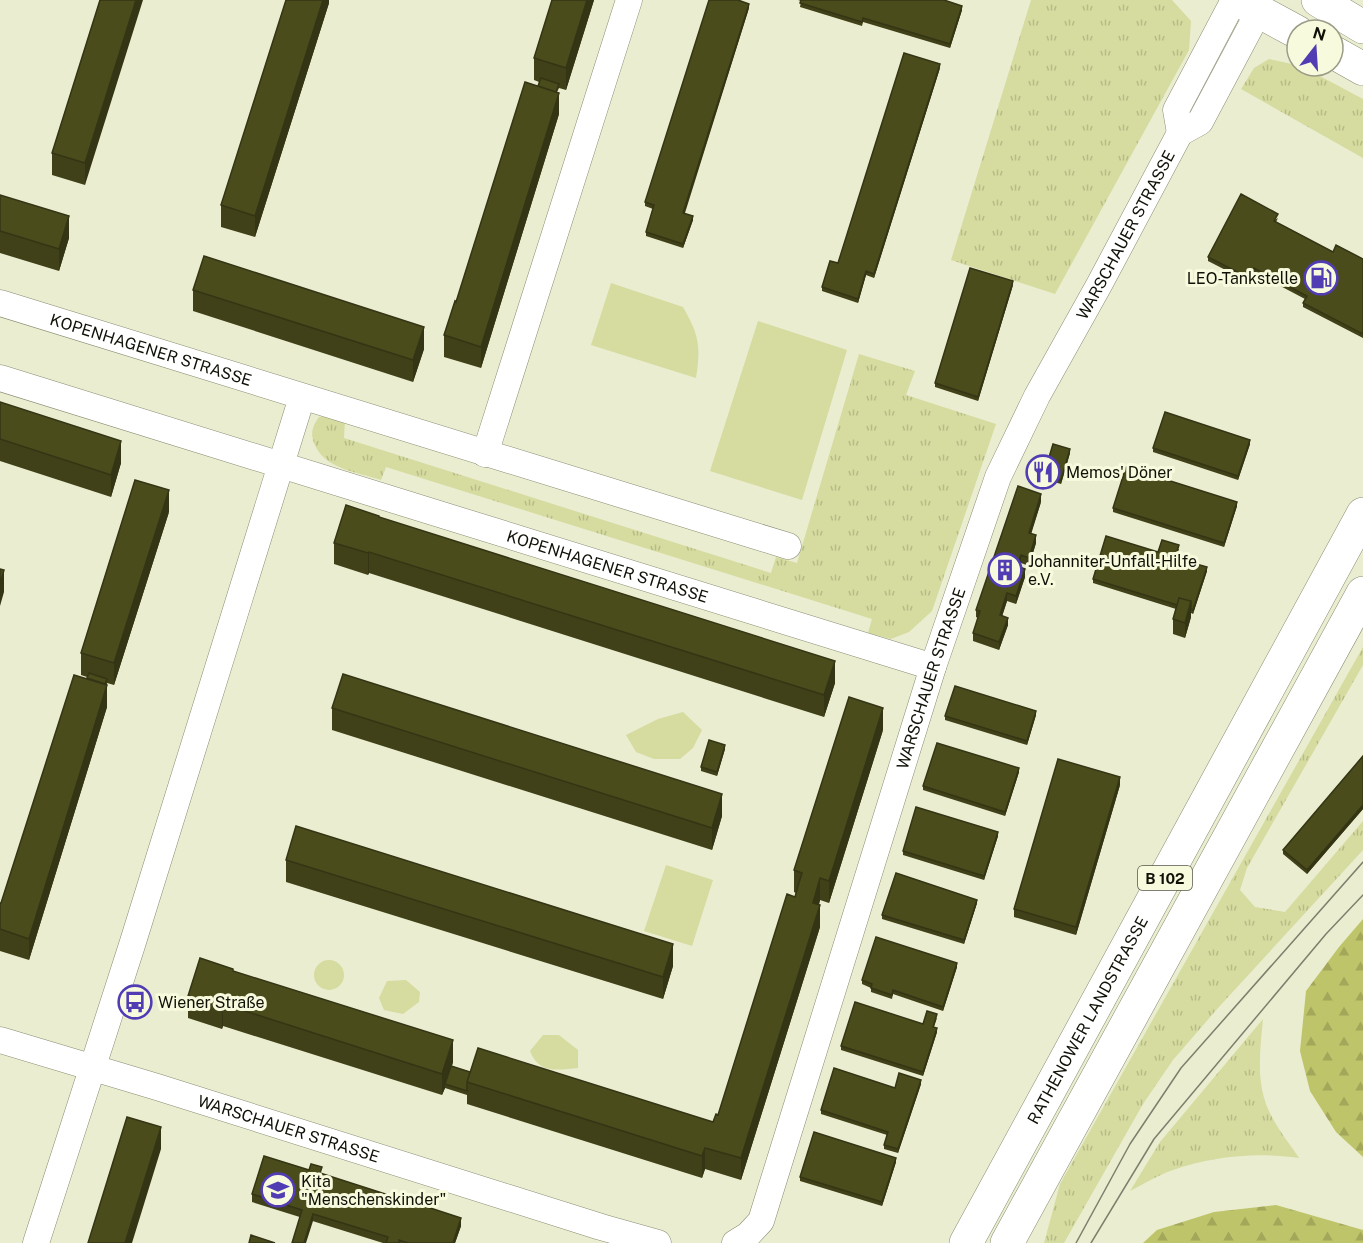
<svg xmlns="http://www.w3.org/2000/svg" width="1363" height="1243" viewBox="0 0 1363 1243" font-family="'Public Sans',sans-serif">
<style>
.grass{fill:url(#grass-tufts)}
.forest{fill:url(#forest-firs)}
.park{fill:#d6db9f}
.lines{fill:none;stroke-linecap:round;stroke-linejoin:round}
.street-casing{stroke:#898c71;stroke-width:27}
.secondary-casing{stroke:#898c71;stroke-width:34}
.primary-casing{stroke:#898c71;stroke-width:34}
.street{stroke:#fff;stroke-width:26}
.secondary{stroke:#fff;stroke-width:33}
.primary{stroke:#fff;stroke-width:33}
.tram{stroke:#7d7f6c;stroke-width:1.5}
.wall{fill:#404118}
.shaded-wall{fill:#343514}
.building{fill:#4a4c1c;stroke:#343514;stroke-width:1.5}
.labels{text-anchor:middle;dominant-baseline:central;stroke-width:6;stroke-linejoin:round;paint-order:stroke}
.shield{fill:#f8fadd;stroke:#565647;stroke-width:1.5}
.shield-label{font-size:15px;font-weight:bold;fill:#101007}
.street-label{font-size:16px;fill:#101007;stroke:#f8fadd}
.poi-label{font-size:16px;fill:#101007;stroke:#f8fadd;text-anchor:start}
</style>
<defs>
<pattern id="grass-tufts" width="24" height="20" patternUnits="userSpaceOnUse" patternTransform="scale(1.5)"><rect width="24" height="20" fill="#d6db9f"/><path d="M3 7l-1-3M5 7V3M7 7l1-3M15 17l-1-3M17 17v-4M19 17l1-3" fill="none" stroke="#b7bb87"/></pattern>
<pattern id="forest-firs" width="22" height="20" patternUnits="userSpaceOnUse" patternTransform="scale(1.5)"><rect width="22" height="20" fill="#bec469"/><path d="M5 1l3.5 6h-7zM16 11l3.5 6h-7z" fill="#a2a75a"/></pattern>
</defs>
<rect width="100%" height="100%" fill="#eaedd0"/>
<path class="grass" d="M1031,0H1172L1191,21L1189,50L1055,294L951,260Z
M1269,59L1301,66L1363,99V158L1241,89L1254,68Z
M859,354L915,371L906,395L996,424L932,611L909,632L891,639L868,633L872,619L386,467L381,480C357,472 324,469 314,443C310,433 313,425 319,417L329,415L345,420L344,438L771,573L776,557L797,563Z
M1363,647V665L1247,868L1240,890L1255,907L1285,912L1363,821V850L1218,1008L1173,1060L1143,1104L1064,1243H1044L1060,1184Z
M1263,1019C1260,1051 1255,1085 1271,1115C1278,1130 1290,1144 1299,1158C1258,1152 1213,1156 1173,1170C1158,1175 1144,1184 1130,1191L1160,1142Z"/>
<path class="forest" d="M1363,919V1157L1336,1132L1310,1091L1300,1051L1306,991L1339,947Z
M1276,1205L1363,1230V1243H1143L1157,1230L1214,1212Z"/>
<path class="park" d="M611,283L683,307C699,335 701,346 696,378L591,345Z
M758,321L847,350L802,500L710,471Z
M683,712L702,730L693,748L680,759H654L636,752L626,735L658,719Z
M666,865L713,880L692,946L644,931Z
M314 975a15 15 0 1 1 30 0a15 15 0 1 1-30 0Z
M406,980L420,992L419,1002L403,1014L384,1010L379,998L387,981Z
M543,1035H559L578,1050V1068C557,1070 539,1074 530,1051Z"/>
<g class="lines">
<g class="street-casing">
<g id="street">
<path d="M1180,133L1176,110L1234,0"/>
<path id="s1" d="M0,303L788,546"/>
<path id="s2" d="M0,378L933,667"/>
<path d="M485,454L629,0"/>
<path id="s3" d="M0,1040L157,1087L601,1227L658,1243"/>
<path d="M36,1243L132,945L302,397"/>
<path id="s4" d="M735,1243L748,1235L761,1221L933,667L998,477L1037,396L1099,285L1180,133L1200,122L1259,11"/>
</g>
</g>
<g class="secondary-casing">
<path id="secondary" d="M1238,0L1297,32
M1318,0L1363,27
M1333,52L1363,69"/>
</g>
<g class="primary-casing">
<g id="primary">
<path id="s5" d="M966,1243L1363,514"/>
<path d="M1007,1243L1363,593"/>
</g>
</g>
<use href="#street" class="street"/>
<use href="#secondary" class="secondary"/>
<use href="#primary" class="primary"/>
<path class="tram" d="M1076,1243L1130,1144L1181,1068L1363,862
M1091,1243L1154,1139L1326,934L1363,895"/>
</g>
<path class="wall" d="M100,0L85,185L52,175V153Z
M329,0V3L255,237L221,227V205Z
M552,0H594L566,90L559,88L557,92L559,114L481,368L444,357V335L538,86L539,82L534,80V58Z
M798,0H944L962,10L950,48L863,22L862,26L800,7L801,1Z
M749,8L685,213L693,220L683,248L646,236V232L653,209L645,206V202Z
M940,68L874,278L866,275L858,303L822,291V287L838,263Z
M0,195L69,238L59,271L0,253Z
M1278,218L1276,222L1333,252L1363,259V338L1303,307V303L1305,299L1254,272L1249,282L1208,261V257Z
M1013,285L978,401L935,387V383Z
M193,290L424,349L413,382L193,311Z
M0,402L121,463L111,497L0,461Z
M1250,444L1238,480L1153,452V448Z
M1070,453L1061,484L1030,475V471Z
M1041,502L1031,533L1036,543L1029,566L1021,563L1019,567L1025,577L1016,604L1007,601L1002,616L1008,625L999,650L973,641V633L978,618L976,617V610Z
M1237,506L1224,547L1113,512V508Z
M169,512L114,685L107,683V707L29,960L0,951V903H1L87,678V677L81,675V653Z
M379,518L835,683L824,717L369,573L368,575L334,564V543Z
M1179,549L1176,558L1207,571L1193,614L1191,613V617L1185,638L1173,634V619L1176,609L1093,583V579L1158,552Z
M332,708L722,816L712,850L332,730Z
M1036,715L1027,745L945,720V716Z
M883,730L829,903L820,900L819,905L820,927L741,1180L705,1169L702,1178L467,1104V1095L445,1088L442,1095L223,1026L222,1029L188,1018V996L233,971L453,1062L452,1066L470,1072L713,1122L718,1115L796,893L794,892V870Z
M725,749L717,776L701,771V767Z
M1363,756V809L1307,874L1283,854V850Z
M1019,772L1005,816L923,790V786Z
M1120,785L1076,935L1014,917V909Z
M998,836L984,880L903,855V851Z
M286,860L673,966L663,999L286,882Z
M977,903L964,944L882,919V915Z
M957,967L943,1011L893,994L892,999L871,992V988L862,984V980Z
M937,1018L934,1027L937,1032L923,1076L841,1050V1046L923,1024Z
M921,1084L898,1153L884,1149V1145L887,1135L821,1114V1110L895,1088Z
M896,1162L882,1206L800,1181V1177Z
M322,1174L420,1205L461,1226L455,1243H383L252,1202V1194Z"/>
<path class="shaded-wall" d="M136,0H143L85,185V163Z
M323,0H329V3L255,237V216Z
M587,0H594L566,90V68Z
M749,4V8L683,217V213Z
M962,6V10L950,48V44Z
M940,64V68L874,278V274Z
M559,93V114L481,368V347Z
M69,216V238L59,271V249Z
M693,216V220L683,248V244Z
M1254,268V272L1249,282V278Z
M866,271V275L858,303V299Z
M1013,281V285L978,401V397Z
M424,327V349L413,382V360Z
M1250,440V444L1238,480V476Z
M121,441V463L111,497V475Z
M1070,449V453L1061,484V480Z
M169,490V512L114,685V663Z
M1041,494V502L1029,541V533Z
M1237,502V506L1224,547V543Z
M1036,535V543L1029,566V558Z
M369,552V573L368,575V553Z
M1021,555V563L1017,574V566Z
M1207,567V571L1193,614V610Z
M1025,569V577L1016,604V596Z
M4,570V592L0,606V584Z
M1007,593V601L1000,623V615Z
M1191,601V617L1185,638V623Z
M1008,618V625L999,650V642Z
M835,661V683L824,717V695Z
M107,685V707L29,960V939Z
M883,708V730L829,903V881Z
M1036,711V715L1027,745V741Z
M725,745V749L717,776V772Z
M1019,768V772L1005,816V812Z
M1120,777V785L1076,935V927Z
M722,794V816L712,850V828Z
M1363,805V809L1307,874V870Z
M998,832V836L984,880V876Z
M820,878V900L813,925V903Z
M977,900V903L964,944V940Z
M820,905V927L741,1180V1158Z
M673,944V966L663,999V977Z
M957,963V967L943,1011V1007Z
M223,1004V1026L222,1029V1007Z
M937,1028V1032L923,1076V1072Z
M453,1040V1062L446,1084H445V1088L442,1095V1074Z
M921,1080V1084L898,1153V1149Z
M161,1127V1149L132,1243H125Z
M705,1148V1169L702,1178V1156Z
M896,1158V1162L882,1206V1202Z
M313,1214V1221L306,1243H304Z
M461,1218V1226L455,1243H453Z"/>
<path class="building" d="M100,0H136L85,163L52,153Z
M286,0H323L255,216L221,205Z
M552,0H587L566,68L534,58Z
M709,0H738L749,4L683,213L693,216L683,244L646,232L654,205L645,202Z
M801,0H944L962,6L950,44L863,18L862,22L800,3Z
M904,53L940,64L874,274L866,271L858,299L822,287L830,261L838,263Z
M541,78L559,84L556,92L538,86Z
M525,82L559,93L481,347L444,335L455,301L456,302Z
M1241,194L1278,214L1274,221L1333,252L1336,245L1363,259V334L1303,303L1307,296L1254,268L1249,278L1208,257Z
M0,195L69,216L59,249L0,231Z
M204,256L424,327L413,360L193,290Z
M970,268L1013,281L978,397L935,383Z
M0,402L121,441L111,475L0,439Z
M1165,412L1250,440L1238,476L1153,448Z
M1053,444L1070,449L1061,480L1030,471L1033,460L1047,464Z
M1126,467L1237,502L1224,543L1113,508Z
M135,480L169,490L114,663L81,653Z
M1018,486L1041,494L1029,533L1036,535L1029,558L1021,555L1017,566L1025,569L1016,596L1007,593L1000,615L1008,618L999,642L973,633L980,611L976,610Z
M346,505L379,516V517L835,661L824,695L369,552L368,553L334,543Z
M1106,536L1158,552L1162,540L1179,545L1175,558L1207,567L1193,610L1191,609V601L1179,598L1177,605L1093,579Z
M0,569L4,570L0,584Z
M1179,598L1191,601L1185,623L1173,619Z
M89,673L107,679L105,684L87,678Z
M343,674L722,794L712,828L332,708Z
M74,675L107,685L29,939L0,929V903H1Z
M955,686L1036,711L1027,741L945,716Z
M849,697L883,708L829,881L820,878L813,903L820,905L741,1158L705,1148L702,1156L467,1082L478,1048L713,1122L716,1114L718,1115L787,894L795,897L798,886L802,873L794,870Z
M709,740L725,745L717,772L701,767Z
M937,743L1019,768L1005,812L923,786Z
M1363,756V805L1307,870L1283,850Z
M1058,759L1120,777L1076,927L1014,909Z
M916,807L998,832L984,876L903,851Z
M296,826L673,944L663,977L286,860Z
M896,873L977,900L964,940L882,915Z
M876,937L957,963L943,1007L893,990L892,995L871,988L872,984L862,980Z
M200,958L233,969V971L453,1040L442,1074L223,1004L222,1007L188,996Z
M855,1002L923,1024L927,1011L937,1014L933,1027L937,1028L923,1072L841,1046Z
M451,1066L470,1072L467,1082V1091L445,1084Z
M834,1068L895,1088L899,1073L921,1080L898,1149L884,1145L888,1132L821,1110Z
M127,1117L161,1127L125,1243H88Z
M814,1132L896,1158L882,1202L800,1177Z
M264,1156L309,1170L311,1164L322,1167L320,1173L407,1201L409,1195L420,1198L418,1204L461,1218L453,1243H408L399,1240V1243H386L388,1237L313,1214L304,1243H292L302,1210L252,1194Z
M251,1235L275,1243H249Z"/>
<defs>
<g id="fuel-ring" transform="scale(1.725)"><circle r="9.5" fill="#f8fadd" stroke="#513cb4" stroke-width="1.5"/><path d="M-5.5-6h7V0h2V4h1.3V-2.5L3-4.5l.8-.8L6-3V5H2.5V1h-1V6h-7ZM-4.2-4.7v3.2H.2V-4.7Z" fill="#513cb4"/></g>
<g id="restaurant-ring" transform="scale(1.725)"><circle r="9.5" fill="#f8fadd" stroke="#513cb4" stroke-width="1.5"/><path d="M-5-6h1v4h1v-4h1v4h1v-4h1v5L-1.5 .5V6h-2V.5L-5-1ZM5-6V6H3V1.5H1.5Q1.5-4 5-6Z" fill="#513cb4"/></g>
<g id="building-ring" transform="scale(1.725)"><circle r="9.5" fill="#f8fadd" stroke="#513cb4" stroke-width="1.5"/><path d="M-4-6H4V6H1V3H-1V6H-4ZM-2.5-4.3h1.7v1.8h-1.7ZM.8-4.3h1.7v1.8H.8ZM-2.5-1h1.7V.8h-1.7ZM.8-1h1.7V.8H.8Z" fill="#513cb4"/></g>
<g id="bus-ring" transform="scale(1.725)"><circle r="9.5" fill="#f8fadd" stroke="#513cb4" stroke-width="1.5"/><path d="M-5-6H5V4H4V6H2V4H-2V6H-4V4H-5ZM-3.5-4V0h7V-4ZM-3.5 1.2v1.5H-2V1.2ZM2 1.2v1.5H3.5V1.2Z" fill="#513cb4"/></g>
<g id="school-ring" transform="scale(1.725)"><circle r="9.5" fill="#f8fadd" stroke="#513cb4" stroke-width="1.5"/><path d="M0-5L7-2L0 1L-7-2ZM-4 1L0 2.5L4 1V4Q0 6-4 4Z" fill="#513cb4"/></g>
</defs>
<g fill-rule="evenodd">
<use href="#fuel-ring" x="1321" y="278"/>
<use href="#restaurant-ring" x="1043" y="472"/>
<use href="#building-ring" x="1005" y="570"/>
<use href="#bus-ring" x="135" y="1002"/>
<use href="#school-ring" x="278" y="1190"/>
</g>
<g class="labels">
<rect class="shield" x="1138" y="866" width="54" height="24" rx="4.5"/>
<g class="shield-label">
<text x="1165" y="878">B 102</text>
</g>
<g class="street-label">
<text stroke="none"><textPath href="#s4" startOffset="1089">WARSCHAUER STRASSE</textPath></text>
<text stroke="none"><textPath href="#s1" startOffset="158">KOPENHAGENER STRASSE</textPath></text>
<text stroke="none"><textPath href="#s2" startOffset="636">KOPENHAGENER STRASSE</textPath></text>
<text stroke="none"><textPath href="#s4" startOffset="603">WARSCHAUER STRASSE</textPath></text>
<text stroke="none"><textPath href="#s5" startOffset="254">RATHENOWER LANDSTRASSE</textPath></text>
<text stroke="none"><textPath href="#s3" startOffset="302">WARSCHAUER STRASSE</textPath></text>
</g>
<g class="poi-label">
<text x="1298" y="278" text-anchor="end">LEO-Tankstelle</text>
<text x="1066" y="472">Memos' Döner</text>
<text x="1028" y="561">Johanniter-Unfall-Hilfe<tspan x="1028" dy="18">e.V.</tspan></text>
<text x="158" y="1002">Wiener Straße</text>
<text x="301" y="1181">Kita<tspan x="301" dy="18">"Menschenskinder"</tspan></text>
</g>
</g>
<g transform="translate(1315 48) rotate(17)"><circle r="28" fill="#f8fadd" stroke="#9b9c87" stroke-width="1.5"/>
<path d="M0-4.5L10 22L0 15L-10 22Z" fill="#513cb4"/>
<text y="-9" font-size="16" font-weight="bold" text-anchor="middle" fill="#101007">N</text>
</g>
</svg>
